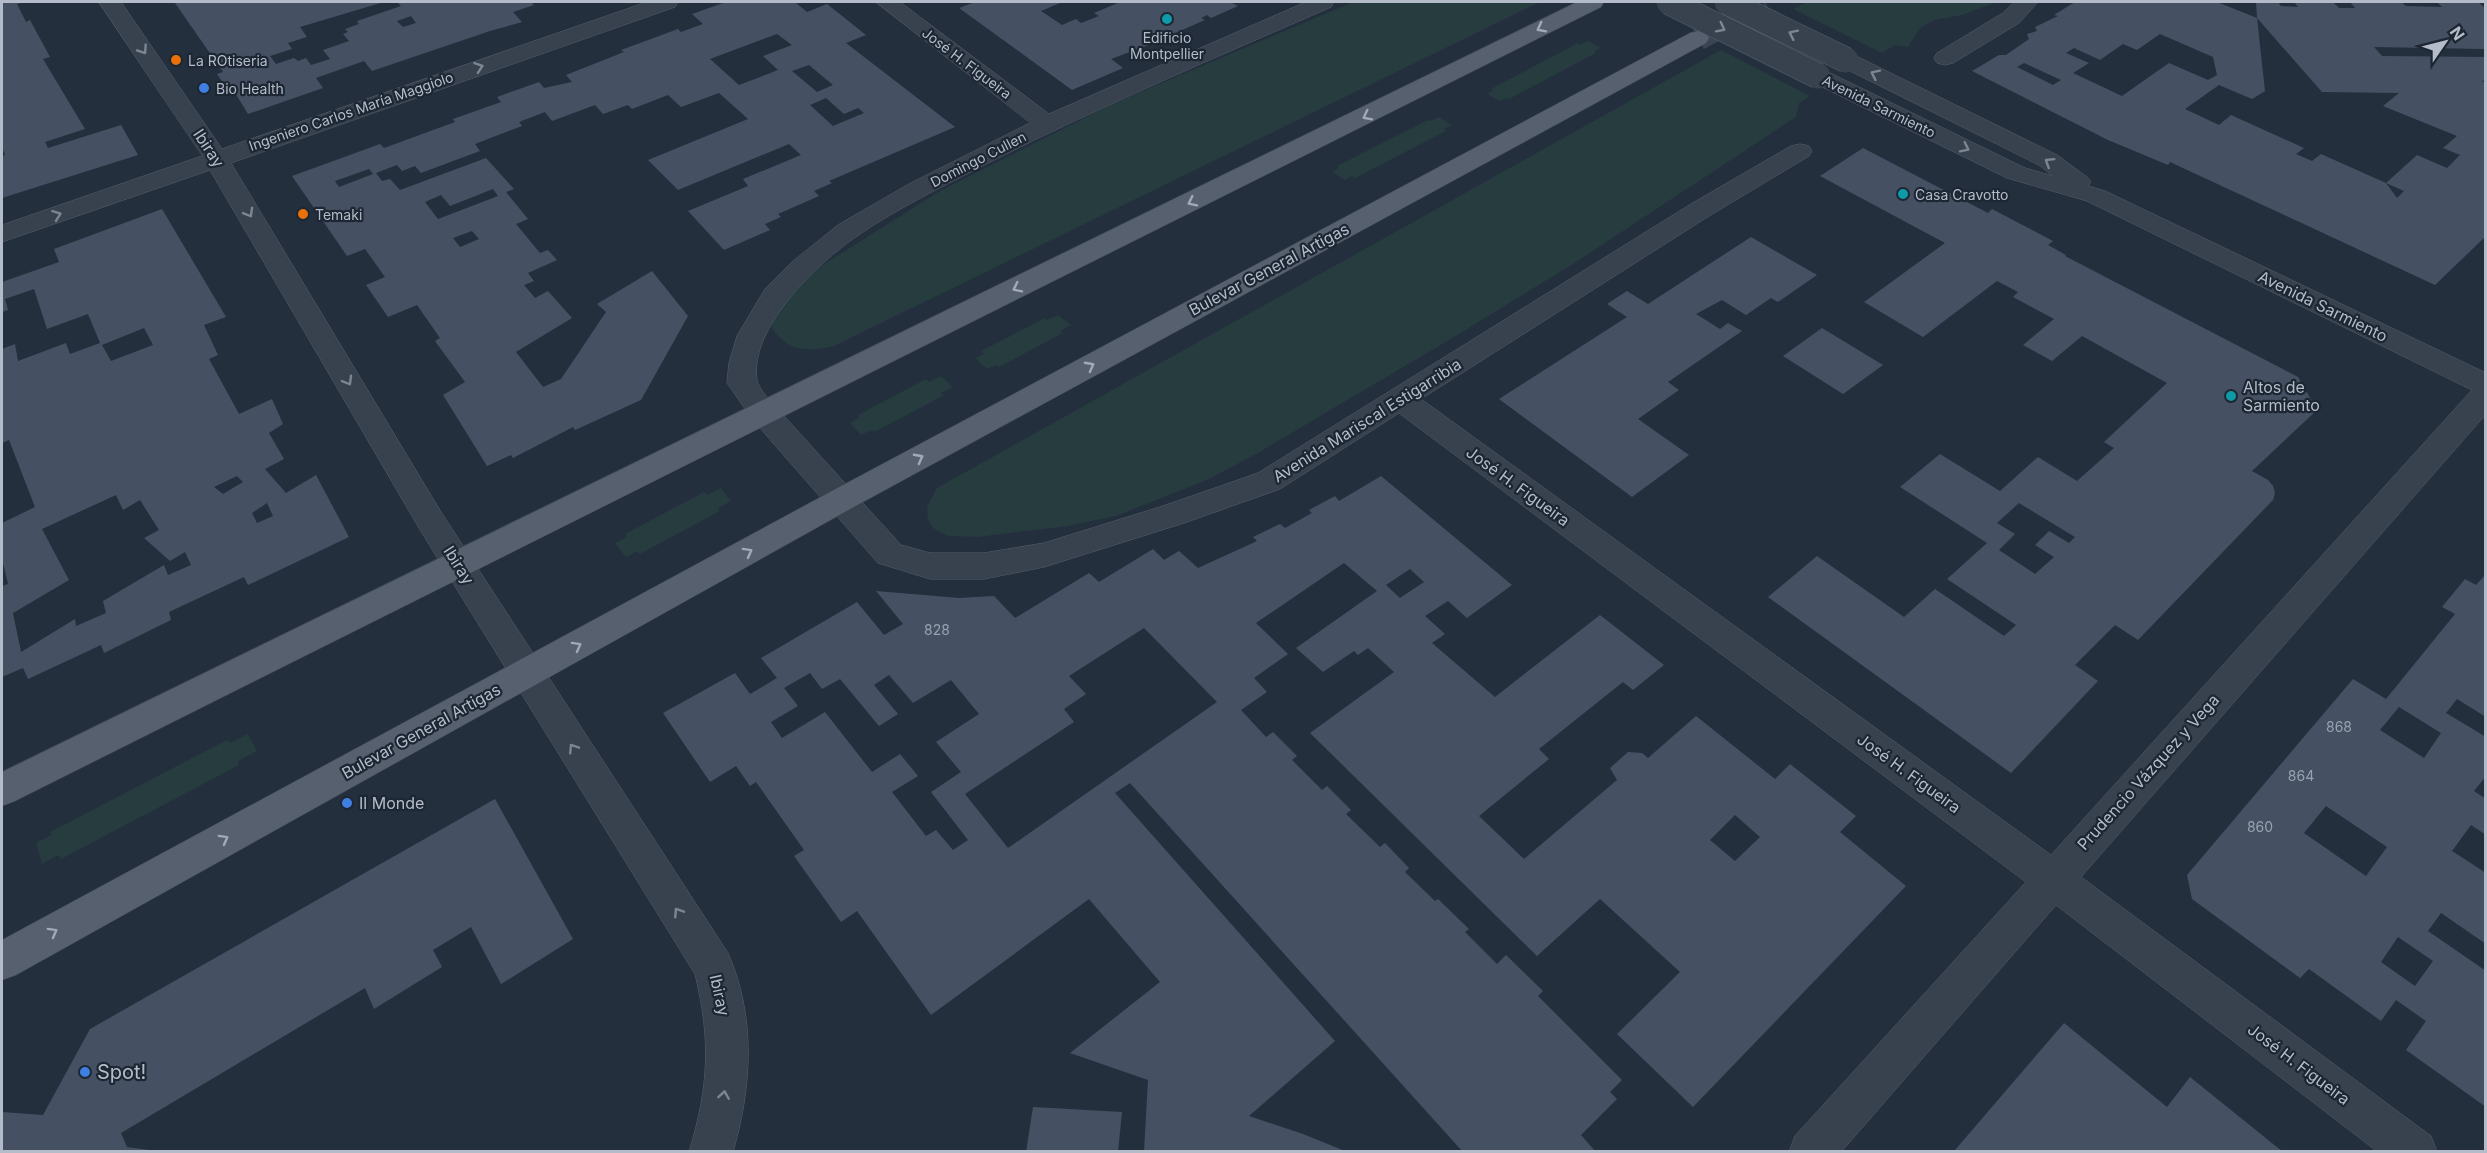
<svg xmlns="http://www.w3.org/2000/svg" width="2487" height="1153" viewBox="0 0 2487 1153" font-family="Inter,sans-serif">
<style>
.green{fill:#263c3f}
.building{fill:#455162;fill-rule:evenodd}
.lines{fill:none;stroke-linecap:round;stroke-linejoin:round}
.major-tunnel{stroke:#3a4453;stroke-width:25;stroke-dasharray:25 12;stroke-linecap:butt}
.minor-casing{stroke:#565f6c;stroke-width:1}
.major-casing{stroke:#414a57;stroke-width:1}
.minor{fill:#38414e;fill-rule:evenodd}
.major{fill:#56606e;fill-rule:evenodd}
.minor-bridge-casing{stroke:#565f6c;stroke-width:26;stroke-linecap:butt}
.minor-bridge{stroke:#38414e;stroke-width:25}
.oneway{stroke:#a1aab7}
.oneway2{stroke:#7c8592}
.culture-dot{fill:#0f9aa8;stroke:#1d2633;stroke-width:2}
.food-dot{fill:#e8710a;stroke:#1d2633;stroke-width:2}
.shop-dot{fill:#3f7fe0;stroke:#1d2633;stroke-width:2}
.labels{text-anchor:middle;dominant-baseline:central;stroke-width:4.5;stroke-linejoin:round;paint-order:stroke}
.far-poi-label{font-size:14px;fill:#b4bcc9;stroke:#1d2633;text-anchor:start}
.far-street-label{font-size:14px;fill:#b4bcc9;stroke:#1d2633}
.number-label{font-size:14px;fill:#98a1af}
.street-label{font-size:16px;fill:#b4bcc9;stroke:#1d2633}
.poi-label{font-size:16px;fill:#b4bcc9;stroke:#1d2633;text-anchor:start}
.near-poi-label{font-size:20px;fill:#b4bcc9;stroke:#1d2633;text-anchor:start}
</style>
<rect width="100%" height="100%" fill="#242f3e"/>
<path class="green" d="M1353,2H1540L834,346C807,352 788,352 771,327L778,303L818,268L940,191L1112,104Z
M1807,2H1997L1962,15L1935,20L1920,28L1908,47L1895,45L1882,53L1793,9Z
M1588,41L1601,48L1594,51L1596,53L1509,99L1507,98L1500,101L1487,94L1493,90L1491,89L1578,43L1580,45Z
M1721,50L1810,96L1799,103L1796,117L1573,264L1454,337L1256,454L1207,480L1116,516L1068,526L977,537L948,536L933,528L928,519L927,507L937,488Z
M1439,117L1452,125L1444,129L1446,131L1355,178L1352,176L1345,180L1332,172L1339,168L1337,166L1428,120L1430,121Z
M1058,315L1071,325L1060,331L1063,333L999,367L996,365L987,369L975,358L984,354L981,351L1045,318L1047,320Z
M941,376L953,387L941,393L943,396L874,432L871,430L861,435L850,423L859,418L858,415L926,379L929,382Z
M721,488L731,501L718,508L720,511L640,554L637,551L626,557L615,543L627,537L625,534L704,492L707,495Z
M248,734L257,751L238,761L239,765L61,859L58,855L42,864L36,843L52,835L50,832L227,740L230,743Z"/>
<path class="building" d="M2,2H23L17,4L26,22L30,20L50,57L43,59L85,129L45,142L48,148L121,125L138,155L2,198V156L5,155L2,148Z
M179,2H384L300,27L307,37L288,43L292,49L270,56L276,64L294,58L298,61L306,58L311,65L330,59L323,50L349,41L343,34L348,32L345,29L359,24L357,21L401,6L397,2H531L534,5L513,12L522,22L490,31L372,71L364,61L316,78L323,88L248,114L234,91L230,93L217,74L223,72L175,3ZM411,16L416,23L403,27L397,21Z
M726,2H795L807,12L827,4L866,35L846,43L955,127L829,181L832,183L814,191L819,196L778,214L781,217L765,224L770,230L724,250L688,211L748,186L743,179L801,155L789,144L678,190L648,160L748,119L719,93L681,107L668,95L632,109L628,105L603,114L595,105L552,121L545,112L519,122L522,126L475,144L480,151L421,173L415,166L402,171L397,165L376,173L382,181L390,179L400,190L486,158L514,189L506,192L528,219L516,224L540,253L548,250L557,260L528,273L534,281L524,285L535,298L548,291L572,318L516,352L543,387L561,379L606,312L597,304L652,271L688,316L641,400L575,430L573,427L513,458L511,455L487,466L443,395L465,382L435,341L440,338L417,305L388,317L366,285L385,277L365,249L347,256L292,176L380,144L384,148L455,122L453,119L501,102L497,97L539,82L544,88L572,82L566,75L624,52L621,50L678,29L681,32L703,24L692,14ZM777,34L792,45L763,56L778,70L739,85L710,59ZM809,65L833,85L817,92L792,71ZM826,98L844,114L858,108L864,113L833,126L810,105ZM369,169L373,174L339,187L335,181ZM493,189L498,196L438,219L425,202L441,195L450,206ZM472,231L479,239L460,247L453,238Z
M975,2H1057L1060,3L1041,11L1062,25L1076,19L1081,23L1099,16L1094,13L1120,2H1230L1238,6L1211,18L1207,15L1201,18L1205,20L1164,38L1157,36L1149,40L1154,43L1111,59L1123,68L1072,90L959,8Z
M2075,2H2217L2257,18L2265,91L2252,99L2219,85L2185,109L2219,125L2231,115L2304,148L2296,154L2312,161L2321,154L2386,183L2397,198L2404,191L2386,183L2417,155L2447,168L2460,155L2443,148L2457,136L2383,106L2399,93L2322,92L2257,18L2256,2H2278L2281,6L2298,7L2294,2H2333L2339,8H2355L2350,2H2401L2406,6L2442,7L2437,2H2478L2486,9V51L2483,49L2374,47L2382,56L2486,57V80L2482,81L2486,84V236L2435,285L2170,162L2168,165L2108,140L1972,71L1999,55H2006L2029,39L2027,34L2037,31L2035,27L2058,16L2054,15ZM2160,34L2213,57L2217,75L2208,80L2169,63L2122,96L2073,73L2089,63L2066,53L2074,48L2100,60L2123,44L2137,50ZM2024,63L2061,80L2053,85L2017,67Z
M1863,148L1988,213L1992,209L2053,241L2048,245L2066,255L2065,256L2298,377L2317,410L2252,471L2268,480L2273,486L2275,493L2273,500L2138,640L2115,625L2075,665L2098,681L2011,773L1768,597L1817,556L1904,617L1935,589L2004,636L2016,625L1947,579L1987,543L1900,487L1940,454L2000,491L2038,457L2077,481L2114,448L2104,442L2167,383L2082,336L2052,361L2023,345L2054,319L2013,297L2018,292L1997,281L1923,337L1864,302L1945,243L1820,176ZM2019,503L2075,537L2069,543L2049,531L2035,545L2054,557L2035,574L1999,550L2015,534L1997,523Z
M162,209L226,317L204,325L218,355L209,359L239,414L272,399L283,424L269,433L284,459L265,469L286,493L316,475L349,537L248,585L244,577L169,612L171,620L104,653L101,645L28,679L23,668L2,677V586L8,584L2,559V523L35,507L9,440L2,443V349L15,344L18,361L66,343L70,354L100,343L88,314L47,329L34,289L5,299L8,310L2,312V282L59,262L54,249ZM144,328L153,345L111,361L102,345ZM237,476L243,482L223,494L214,487ZM116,495L123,510L140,500L159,530L144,538L170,561L185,552L191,565L168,575L164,565L103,601L106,613L76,626L75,619L21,652L13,613L69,580L42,529ZM267,503L273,516L257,523L252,513Z
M1751,237L1817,275L1778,302L1771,298L1746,315L1722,300L1696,314L1720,329L1728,323L1742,331L1668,382L1679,390L1638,419L1689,455L1632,497L1499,399L1627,317L1607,304L1627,291L1648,304Z
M1822,328L1883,365L1843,394L1783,356Z
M1381,476L1512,585L1467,618L1448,601L1425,616L1445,634L1432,643L1495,697L1600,615L1664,665L1633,690L1623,682L1539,749L1549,759L1479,816L1524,859L1617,780L1610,768L1628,752L1642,753L1648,758L1696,716L1775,779L1790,764L1856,816L1840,832L1906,886L1693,1107L1617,1034L1680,972L1600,899L1537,956L1310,733L1394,672L1368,648L1358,655L1354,651L1323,672L1296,648L1377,591L1344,563L1256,623L1288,654L1254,678L1267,692L1241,710L1266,737L1273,732L1297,756L1292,760L1322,790L1327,786L1351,810L1346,814L1380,847L1385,843L1409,868L1405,872L1435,901L1438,899L1469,929L1465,932L1497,964L1506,955L1543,991L1538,996L1622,1080L1610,1092L1617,1099L1581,1135L1596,1152H1463L1130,783L1115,793L1335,1041L1249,1116L1303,1134L1345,1151L1144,1152L1148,1080L1070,1053L1160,982L1089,899L931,1015L857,911L841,922L794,856L804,850L756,782L750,786L736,766L710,782L663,713L735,673L750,694L777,678L761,658L857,602L884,635L903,624L876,591L959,598L994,596L1015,618L1089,573L1099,582L1153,549L1164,560L1179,551L1198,568L1257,541L1253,537L1280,524L1285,528L1312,513L1309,510L1335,496L1339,501ZM1410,569L1424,582L1400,598L1386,585ZM1144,628L1217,702L1008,848L965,794L1074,722L1064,709L1086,694L1069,676ZM810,673L822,689L840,679L879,726L898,714L874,685L889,675L913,703L951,680L979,714L936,742L961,772L931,792L968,840L953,850L936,830L926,836L892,792L918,776L900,754L872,772L825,712L782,738L771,722L798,706L784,688ZM1735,815L1760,837L1735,861L1710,840Z
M2486,574V717L2457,699L2446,713L2486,737V776L2474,791L2486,799V835L2471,825L2452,851L2486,873V944L2441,913L2428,931L2486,971V1107L2406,1050L2426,1021L2396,1000L2381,1021L2309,969L2300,978L2192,899L2187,875L2353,679L2386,699L2455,614L2442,607L2465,579L2476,585ZM2399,707L2441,733L2424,758L2380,730ZM2326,806L2387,847L2366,876L2304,833ZM2398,937L2433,961L2415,986L2381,962Z
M495,799L573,939L501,984L471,927L433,950L442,967L374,1009L365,988L121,1133L127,1147L164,1152H2V1112L43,1115L90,1029Z
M2064,1023L2167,1107L2190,1077L2283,1152H1957L1955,1150Z
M1033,1107L1122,1112L1118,1152H1026Z"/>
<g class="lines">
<path class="major-tunnel" d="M1698,38L1765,2"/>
<g class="minor-casing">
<path id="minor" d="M99,2H121L222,149L647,2H678L675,7L231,163L441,512L728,953C756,1017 752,1086 733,1152H689C709,1086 711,1040 695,974L419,528L210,170L2,242V225L202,156Z
M876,2H900L1049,114L1306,2H1334L1331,7C1217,57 1103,105 992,161C946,185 899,207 857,236C818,263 749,327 757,380C758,388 769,399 775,406L901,545L930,553H984L1044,543L1163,506L1258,473L1691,204L1791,146L1800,144L1809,146L1812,151L1809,156L1709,216L1421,399L2051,855L2472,390L2087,201L2007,178L1810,81L1806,76L1810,71L1818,69L1826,71L2025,168L2053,176L2039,165L1838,65L1835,60L1838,55L1846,53L1854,55L2057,155L2087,177L2091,182L2088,186L2105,191L2486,373V414L2081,877L2431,1136L2437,1152H2378L2056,905L1841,1152H1789L1795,1136L2026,882L1399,413L1280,489L1184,523L1044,567L984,579H930L878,563L753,420L732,390L727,383L729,363L737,336L765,289L792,262L838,225L909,184L1030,123Z
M2015,2H2038L2019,23L1953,63L1945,65L1937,63L1934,58L1937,53L2003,13Z"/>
</g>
<g class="major-casing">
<path id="major" d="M1577,2H1604L1601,7L15,801L2,806V772Z
M1698,31L1706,33L1709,38L1706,43L852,508L16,975L2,980V940L830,492L1690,33Z"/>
</g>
<use href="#minor" class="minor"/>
<use href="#major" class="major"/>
<g class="minor-bridge-casing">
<path id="minor-bridge" d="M1669,2L1818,76
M1727,2L1846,60"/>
</g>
<use href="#minor-bridge" class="minor-bridge"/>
</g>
<defs><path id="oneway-chevron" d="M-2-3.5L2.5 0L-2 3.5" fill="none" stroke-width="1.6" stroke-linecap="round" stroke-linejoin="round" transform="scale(1.5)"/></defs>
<g class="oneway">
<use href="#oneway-chevron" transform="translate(1541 28) rotate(153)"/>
<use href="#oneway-chevron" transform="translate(1367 116) rotate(153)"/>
<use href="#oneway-chevron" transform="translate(1192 202) rotate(154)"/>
<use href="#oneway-chevron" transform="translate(1017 288) rotate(154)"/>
<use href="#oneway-chevron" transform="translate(1090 366) rotate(-28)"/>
<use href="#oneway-chevron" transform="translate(919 458) rotate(-28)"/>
<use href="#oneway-chevron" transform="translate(748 552) rotate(-29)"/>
<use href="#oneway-chevron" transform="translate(577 646) rotate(-29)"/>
<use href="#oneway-chevron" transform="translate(224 839) rotate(-29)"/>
<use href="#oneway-chevron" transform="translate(53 932) rotate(-29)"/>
</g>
<g class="oneway2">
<use href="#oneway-chevron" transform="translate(1721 28) rotate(27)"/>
<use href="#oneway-chevron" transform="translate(1793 34) rotate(-154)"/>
<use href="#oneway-chevron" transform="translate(143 50) rotate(56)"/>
<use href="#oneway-chevron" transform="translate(479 67) rotate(-19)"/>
<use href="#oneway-chevron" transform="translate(1875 74) rotate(-154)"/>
<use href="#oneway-chevron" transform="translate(1965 148) rotate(26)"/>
<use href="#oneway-chevron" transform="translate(2049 162) rotate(-148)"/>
<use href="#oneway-chevron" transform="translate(249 213) rotate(60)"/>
<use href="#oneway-chevron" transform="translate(57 215) rotate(-20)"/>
<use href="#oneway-chevron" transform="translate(348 381) rotate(60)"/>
<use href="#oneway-chevron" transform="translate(573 748) rotate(-123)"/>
<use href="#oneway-chevron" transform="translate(678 912) rotate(-123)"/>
<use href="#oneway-chevron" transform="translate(724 1095) rotate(-81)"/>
</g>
<g class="culture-dot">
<circle cx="1167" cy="19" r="6"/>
<circle cx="1903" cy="194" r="6"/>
<circle cx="2231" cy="396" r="6"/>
</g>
<g class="food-dot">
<circle cx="176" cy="60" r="6"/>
<circle cx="303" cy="214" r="6"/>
</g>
<g class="shop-dot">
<circle cx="204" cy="88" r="6"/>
<circle cx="347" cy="803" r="6"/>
<circle cx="85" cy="1072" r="6"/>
</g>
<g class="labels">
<g class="far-poi-label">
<text x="1167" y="37" text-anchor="middle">Edificio<tspan x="1167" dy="16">Montpellier</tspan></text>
<text x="188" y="60">La ROtiseria</text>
<text x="216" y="88">Bio Health</text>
<text x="1915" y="194">Casa Cravotto</text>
<text x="315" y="214">Temaki</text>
</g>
<g class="far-street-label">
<text transform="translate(967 63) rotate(37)">José H. Figueira</text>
<text transform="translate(1879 106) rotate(26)">Avenida Sarmiento</text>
<text transform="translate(351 111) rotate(-19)">Ingeniero Carlos María Maggiolo</text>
<text transform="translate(978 159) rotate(-27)">Domingo Cullen</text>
</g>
<g class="number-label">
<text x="937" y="629">828</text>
<text x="2339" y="726">868</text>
<text x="2301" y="775">864</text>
<text x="2260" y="826">860</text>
</g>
<g class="street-label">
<text transform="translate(209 148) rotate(57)">Ibiray</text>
<text transform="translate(1269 269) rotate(-28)">Bulevar General Artigas</text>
<text transform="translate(2323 306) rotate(26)">Avenida Sarmiento</text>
<text transform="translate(1367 420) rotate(-32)">Avenida Mariscal Estigarribia</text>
<text transform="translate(1518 486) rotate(36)">José H. Figueira</text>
<text transform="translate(459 565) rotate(58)">Ibiray</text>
<text transform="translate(421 731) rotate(-29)">Bulevar General Artigas</text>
<text transform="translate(2148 772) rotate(-48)">Prudencio Vázquez y Vega</text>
<text transform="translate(1909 773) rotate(36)">José H. Figueira</text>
<text transform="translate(720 995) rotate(77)">Ibiray</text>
<text transform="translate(2299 1064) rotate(37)">José H. Figueira</text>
</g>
<g class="poi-label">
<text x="2243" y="387">Altos de<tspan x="2243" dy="18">Sarmiento</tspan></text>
<text x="359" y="803">Il Monde</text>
</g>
<g class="near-poi-label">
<text x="97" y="1072">Spot!</text>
</g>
</g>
<rect width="2487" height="1153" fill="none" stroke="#b4bcc9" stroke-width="6"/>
<g transform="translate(2445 42) rotate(55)" stroke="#1d2633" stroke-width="4.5" paint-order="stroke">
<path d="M0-4.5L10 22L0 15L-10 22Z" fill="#b4bcc9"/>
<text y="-9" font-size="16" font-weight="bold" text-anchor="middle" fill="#b4bcc9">N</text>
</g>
</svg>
